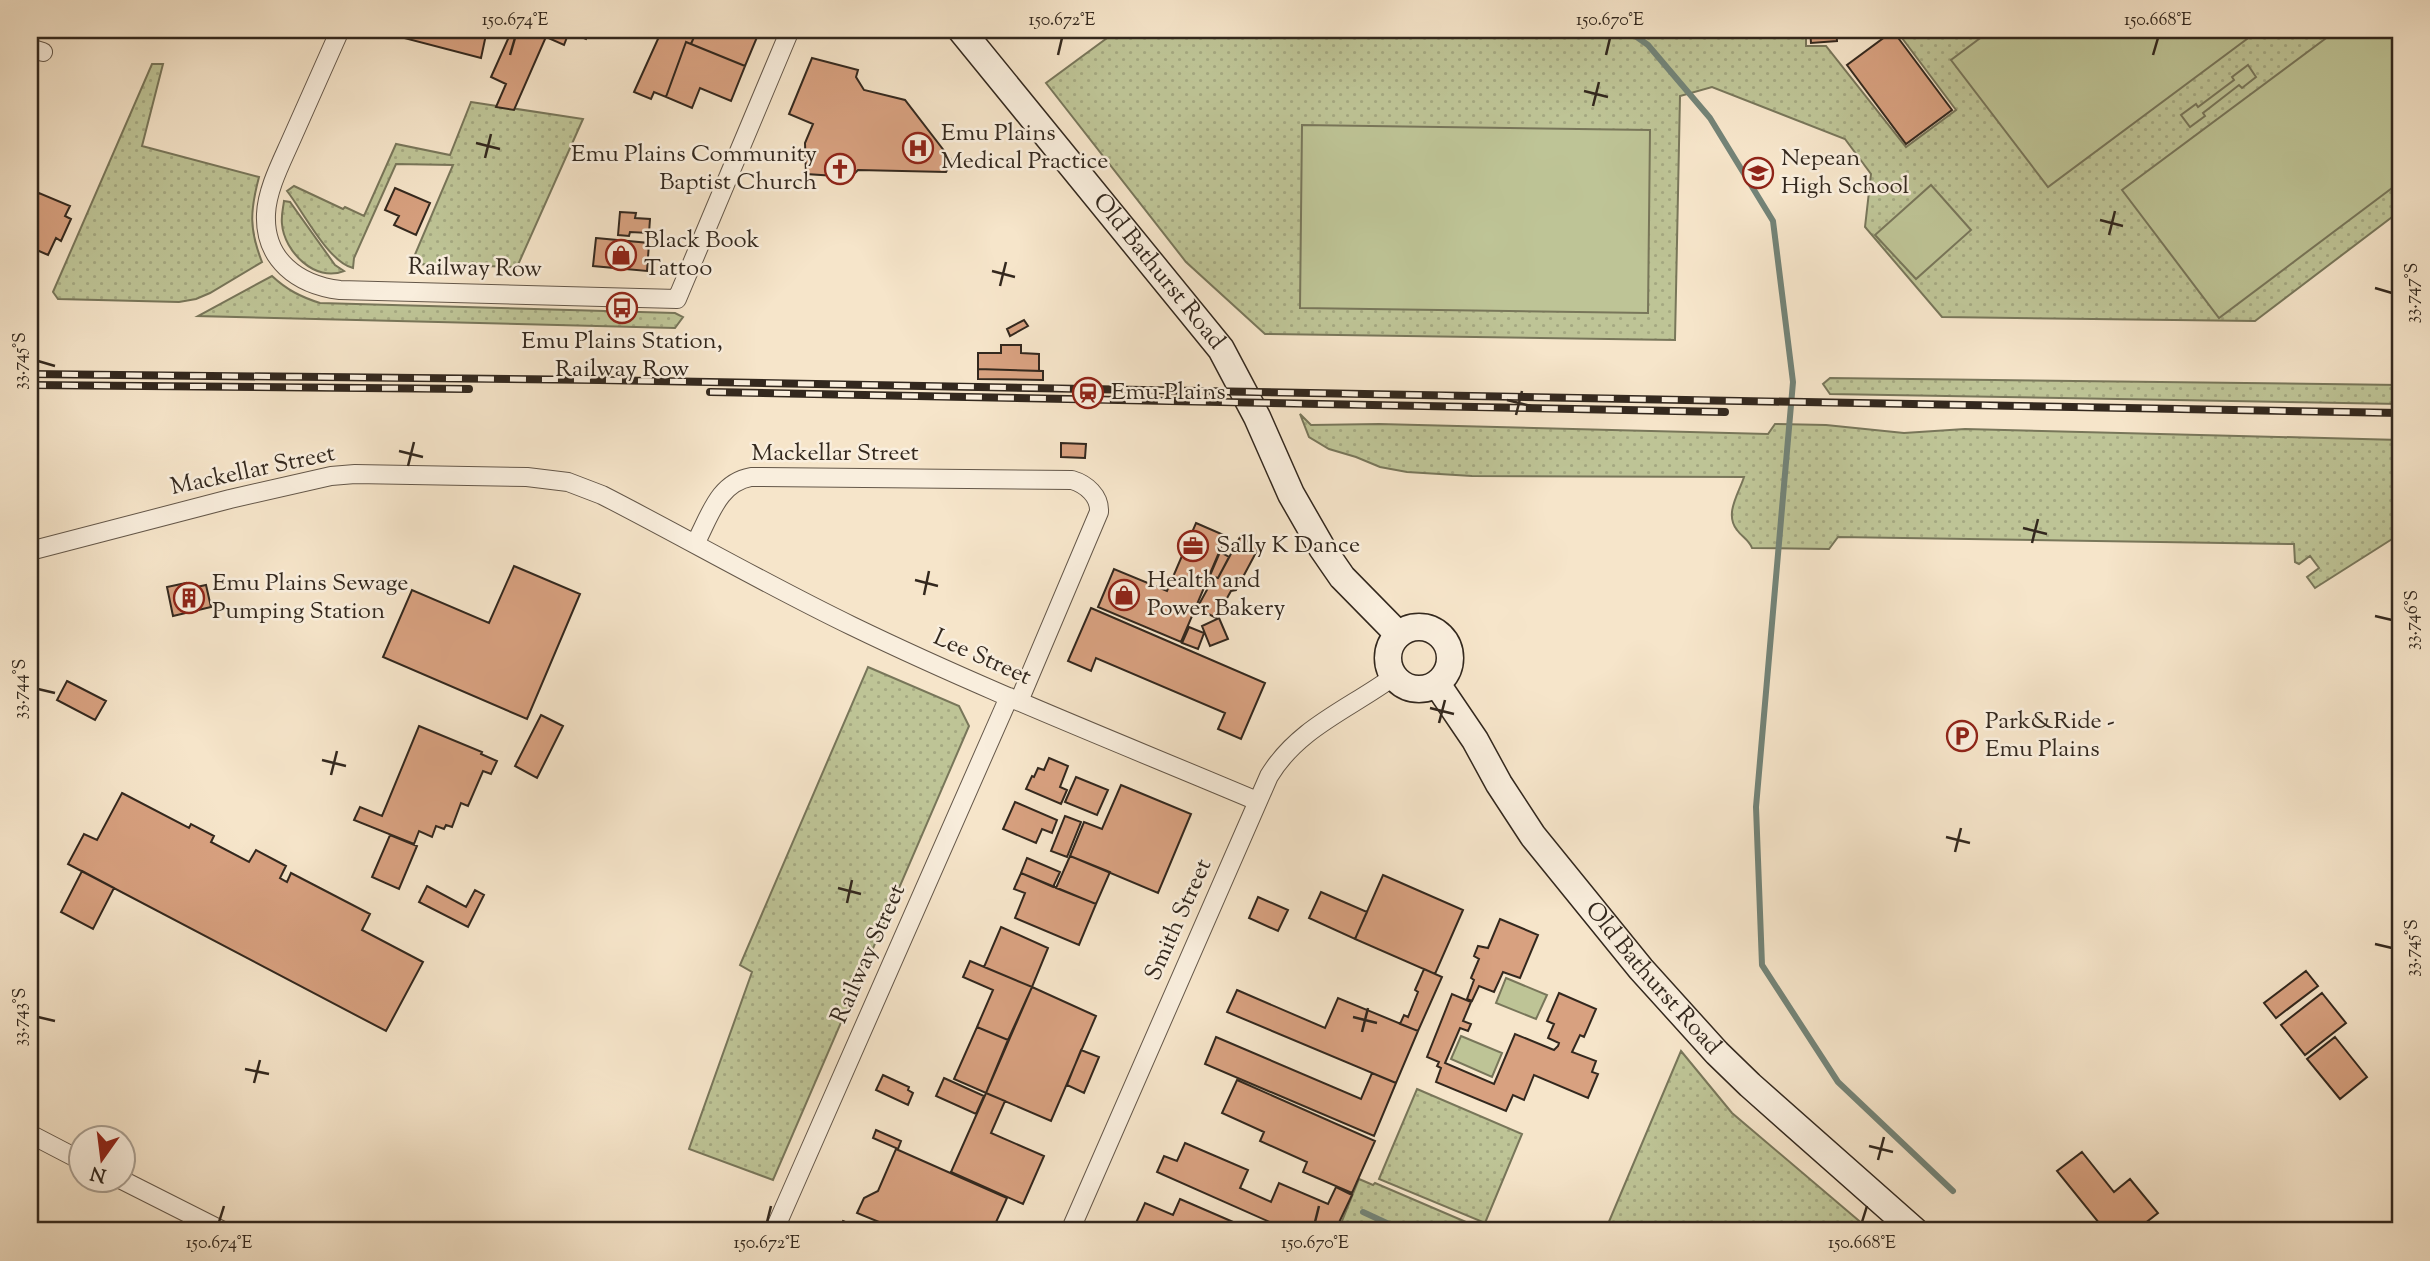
<svg xmlns="http://www.w3.org/2000/svg" width="2430" height="1261" viewBox="0 0 2430 1261" font-family="'Sorts Mill Goudy',serif">
<style>
.grass{fill:url(#grass-dots);stroke:#78765a;stroke-width:2}
.garden{fill:#bec496;stroke:#78765a;stroke-width:2}
.lines{fill:none;stroke-linecap:round;stroke-linejoin:round}
.stream{stroke:#738377;stroke-width:6}
.building{fill:#d8a180;stroke:#33281e;stroke-width:2}
.street-casing{stroke:#645749;stroke-width:20}
.secondary-casing{stroke:#33281e;stroke-width:29}
.street{stroke:#f9eedd;stroke-width:18}
.secondary{stroke:#f9eedd;stroke-width:26}
.rail-casing{stroke:#33281e;stroke-width:8}
.rail{stroke:#f9eedd;stroke-width:5;stroke-dasharray:16;stroke-linecap:butt}
.ticks{fill:none;stroke:#33281e;stroke-width:2.5}
.labels{text-anchor:middle;dominant-baseline:central;stroke-width:5;stroke-linejoin:round;paint-order:stroke}
.poi-label{font-size:24px;fill:#33281e;stroke:#f9eedd;text-anchor:start}
.street-label{font-size:24px;fill:#33281e;stroke:#f9eedd}
.neatline{fill:none;stroke:#33281e;stroke-width:2.5}
.ticks-label{font-size:18px;text-anchor:middle;fill:#33281e}
</style>
<defs>
<pattern id="grass-dots" width="8" height="8" patternUnits="userSpaceOnUse" patternTransform="scale(1.75)"><rect width="8" height="8" fill="#bec496"/><path d="M2 2h.1M6 6h.1" fill="none" stroke="#a4a881" stroke-width="1.8" stroke-linecap="round"/></pattern>
</defs>
<rect width="100%" height="100%" fill="#f6e5ca"/>
<filter id="stains"><feTurbulence type="fractalNoise" baseFrequency=".00286" numOctaves="4"/><feColorMatrix values="0 0 0 0 .2 0 0 0 0 .09 0 0 0 0 .02 0 0 0 .5 -.17"/></filter>
<radialGradient id="worn" r=".72"><stop offset=".6" stop-color="#630" stop-opacity="0"/><stop offset="1" stop-color="#630" stop-opacity=".3"/></radialGradient>
<path class="grass" d="M1118,30H1695L1698,33L1703,30H1806V46H1826L1906,147L1956,110L1902,38L1913,30H2400V211L2255,321L1942,317L1865,227L1871,174L1845,139L1712,87L1680,96L1675,340L1265,334L1186,262L1046,83Z
M152,64H163L142,146L259,177C250,211 249,229 262,262L210,293L196,299L179,302L58,299L53,292Z
M471,102L583,119L517,267L411,264L453,165L396,164L354,258L353,268C328,262 303,211 287,191L294,186L343,209L345,207L364,216L396,144L450,155Z
M284,201L290,202L335,265L344,271C315,283 284,251 282,224C281,216 283,209 284,201Z
M272,276C287,290 301,297 320,303L675,313L683,317L675,328L198,316Z
M1830,378L2400,385V404L1830,394L1823,384Z
M1300,414L1311,425L1379,424L1768,434L1775,424L1826,425L1904,433L1965,429L2400,440V534L2315,588L2307,577L2319,568L2310,556L2299,564L2295,562L2294,544L1838,537L1829,549L1752,548C1749,540 1742,537 1737,530C1724,514 1739,493 1744,477L1472,476L1407,472L1380,467L1356,457L1329,449L1309,437Z
M868,667L959,706L969,726L773,1180L689,1149L752,972L740,965Z
M1681,1051L1732,1113L1871,1231H1605Z
M1417,1089L1522,1134L1485,1223L1379,1179Z
M1359,1179L1373,1185L1375,1183L1487,1231H1338Z"/>
<path class="garden" d="M1991,30H2259L2048,187L1951,60Z
M2337,30H2386L2400,49V182L2219,318L2122,190Z
M2248,65L2256,77L2242,88L2239,85L2203,113L2205,116L2190,127L2181,115L2196,104L2198,107L2234,80L2232,77Z
M1302,125L1650,130L1648,313L1300,308Z
M1931,185L1971,230L1916,279L1875,235Z
M1506,978L1547,995L1536,1019L1496,1003Z
M1461,1036L1502,1053L1492,1077L1451,1059Z"/>
<g class="lines">
<path class="stream" d="M1627,30L1648,45L1710,118L1773,221L1793,382L1756,807L1762,965L1838,1082L1953,1191
M1363,1212L1404,1231"/>
</g>
<path class="building" d="M380,30H487L481,58L381,32Z
M512,30H549L514,110L496,107L506,84L491,77Z
M549,30H590L586,39L569,32L564,45L546,37Z
M662,30H697L691,44L686,42L666,97L654,92L651,99L634,92Z
M697,30H760L745,66L691,44Z
M1810,30H1836L1837,41L1811,43Z
M1893,31L1952,110L1906,144L1847,65Z
M686,42L745,66L731,101L700,88L692,108L666,97Z
M812,58L858,70L856,77L864,90L905,100L952,161L946,172L858,170L851,177L806,174L805,143L813,124L789,114Z
M395,188L430,203L416,235L394,225L399,216L385,210Z
M30,193L37,197L39,193L70,206L65,216L71,219L61,241L56,238L48,255L30,247Z
M620,212L636,213L635,218L650,219L649,233L630,232L629,236L618,235Z
M596,238L649,243L647,271L593,266Z
M1024,320L1028,326L1010,336L1007,329Z
M1001,345H1021V353L1039,354V371L978,369V353H1001Z
M978,369L1043,371V380L978,379Z
M1061,443L1086,444L1085,458L1061,457Z
M1196,523L1226,536L1181,642L1098,607L1114,569L1167,591Z
M1240,537L1259,547L1236,590L1231,591L1216,618L1197,608L1214,577L1218,578Z
M1220,552L1229,557L1218,578L1214,577L1211,582L1208,580Z
M514,566L580,594L527,719L383,657L412,590L489,623Z
M186,583L187,589L206,585L211,607L173,616L167,587Z
M1091,608L1265,683L1241,739L1218,729L1225,713L1096,658L1091,671L1068,661Z
M1219,618L1228,639L1210,646L1202,626Z
M1189,627L1204,633L1198,649L1182,643Z
M67,681L106,701L95,720L57,700Z
M541,715L563,726L537,778L515,766Z
M419,726L482,752L481,754L497,761L491,774L483,771L468,806L461,803L452,827L446,825L444,829L436,826L432,837L419,831L414,844L354,820L360,807L382,816Z
M1049,758L1068,766L1060,787L1067,790L1061,804L1026,789L1032,776L1034,777L1038,768L1044,770Z
M1076,777L1108,790L1097,815L1065,802Z
M1121,785L1191,814L1158,893L1070,856L1084,822L1102,829Z
M122,793L189,828L191,824L214,836L211,842L249,862L256,850L286,866L280,878L287,882L291,873L370,914L362,930L423,962L386,1031L68,864L84,834L97,840Z
M1015,802L1057,820L1052,833L1042,829L1036,843L1003,829Z
M1065,816L1081,822L1067,857L1051,851Z
M390,835L417,846L399,889L372,877Z
M1070,856L1110,872L1096,904L1056,888Z
M1027,858L1060,872L1053,887L1021,873Z
M82,871L114,888L93,929L61,912Z
M1021,873L1096,904L1079,945L1015,918L1025,893L1014,889Z
M1383,875L1463,910L1435,974L1355,939Z
M427,886L466,907L475,890L484,895L468,927L419,902Z
M1321,892L1367,912L1355,939L1309,918Z
M1258,897L1288,910L1278,931L1249,918Z
M1500,919L1538,935L1520,978L1503,972L1494,992L1479,986L1472,1001L1467,999L1474,980L1471,978L1479,959L1474,956L1478,946L1488,948Z
M1001,927L1048,948L1032,987L984,967Z
M970,961L1032,987L1008,1040L977,1027L993,990L963,977Z
M1424,969L1442,977L1418,1031L1400,1024L1404,1015L1408,1017L1418,992L1415,990Z
M2306,971L2318,986L2276,1018L2264,1003Z
M1032,987L1096,1016L1051,1121L986,1093Z
M1237,990L1325,1028L1338,998L1418,1031L1396,1083L1227,1012Z
M1559,993L1596,1009L1584,1037L1580,1035L1572,1052L1596,1061L1592,1072L1598,1074L1588,1098L1534,1075L1524,1100L1513,1095L1506,1111L1436,1082L1441,1068L1437,1066L1439,1062L1427,1057L1452,994L1471,1002L1463,1021L1471,1024L1468,1031L1460,1028L1445,1063L1494,1084L1515,1034L1554,1050L1558,1046L1559,1043L1548,1038L1554,1024L1547,1021Z
M2322,993L2346,1023L2305,1055L2281,1025Z
M977,1027L1008,1040L986,1093L954,1079Z
M1216,1037L1361,1099L1372,1073L1396,1083L1374,1136L1205,1064Z
M2335,1037L2367,1077L2340,1099L2307,1059Z
M1081,1050L1099,1057L1084,1093L1067,1085Z
M883,1075L909,1087L908,1090L913,1093L908,1105L876,1090Z
M944,1078L984,1096L976,1114L936,1096Z
M1237,1080L1375,1141L1352,1193L1303,1172L1307,1162L1260,1141L1264,1132L1222,1113Z
M986,1093L1005,1101L991,1133L1044,1156L1023,1204L951,1172Z
M876,1130L901,1141L898,1149L873,1138Z
M1185,1143L1248,1170L1240,1188L1271,1202L1279,1183L1328,1204L1336,1187L1352,1195L1335,1231H1290L1157,1172L1164,1156L1177,1161Z
M896,1149L1007,1198L992,1231H901L857,1213L864,1198L878,1191Z
M2082,1152L2114,1192L2130,1179L2158,1213L2135,1231H2098L2095,1228L2100,1224L2057,1171Z
M1180,1199L1254,1231H1151L1135,1225L1145,1203L1173,1215Z
M843,1221L865,1231H838Z"/>
<g class="lines">
<g class="street-casing">
<path id="street" d="M340,30C324,66 308,102 292,138C282,161 267,189 266,214C264,260 298,285 340,290L677,299L790,30
M30,48L43,52
M695,544C710,516 718,483 751,477L1072,480C1086,484 1100,496 1099,512L1019,701
M30,551L230,499L331,476L355,474L527,477L568,482L602,495C686,538 767,585 852,626C984,690 1122,744 1257,801
M30,1134L80,1160
M122,1180L223,1231
M774,1231L1009,697
M1070,1231L1269,776C1298,728 1349,709 1393,677"/>
</g>
<g class="secondary-casing">
<g id="secondary">
<path id="s1" d="M961,30L1221,349L1257,417L1291,494L1322,548L1342,577L1398,634"/>
<circle cx="1419" cy="658" r="31"/>
<path id="s2" d="M1437,684L1475,740L1499,784L1533,836L1641,969L1717,1053L1750,1085L1915,1231"/>
</g>
</g>
<use href="#street" class="street"/>
<use href="#secondary" class="secondary"/>
<g class="rail-casing">
<path id="rail" d="M30,374L599,380L2400,413
M30,385L469,389
M710,392L1725,412"/>
</g>
<use href="#rail" class="rail"/>
</g>
<path class="ticks" d="M510,55L515,38M1058,55L1062,38M1606,55L1610,38M2153,55L2158,38M1584,91L1608,97M1593,106L1599,82M476,143L500,149M485,158L491,134M2100,220L2123,226M2109,235L2115,211M992,271L1015,277M1000,286L1006,262M2375,288L2392,293M38,361L55,366M1507,400L1531,406M1516,415L1522,391M399,451L423,457M408,466L414,442M2023,528L2047,534M2032,543L2038,519M915,580L938,586M924,595L929,571M2375,616L2392,620M38,689L55,693M1430,708L1454,714M1439,723L1445,700M322,760L346,766M331,775L337,751M1946,837L1970,843M1955,852L1961,828M838,888L861,894M847,903L852,880M2375,944L2392,948M38,1017L55,1021M1353,1017L1377,1023M1362,1032L1368,1008M245,1069L269,1074M254,1083L260,1060M1869,1146L1893,1152M1878,1160L1884,1137M219,1222L224,1206M767,1222L771,1206M1315,1222L1319,1206M1862,1222L1867,1206"/>
<defs>
<g id="hospital-ring" transform="scale(1.575)"><circle r="9.5" fill="#f9eedd" stroke="#8f2418" stroke-width="1.5"/><path d="M-5-5h3v3.5h4V-5h3V5h-3V1.5h-4V5h-3Z" fill="#8f2418"/></g>
<g id="church-ring" transform="scale(1.575)"><circle r="9.5" fill="#f9eedd" stroke="#8f2418" stroke-width="1.5"/><path d="M-1.2-6h2.4v3.5h3.3v2.4h-3.3V6h-2.4V-.1h-3.3v-2.4h3.3Z" fill="#8f2418"/></g>
<g id="school-ring" transform="scale(1.575)"><circle r="9.5" fill="#f9eedd" stroke="#8f2418" stroke-width="1.5"/><path d="M0-5L7-2L0 1L-7-2ZM-4 1L0 2.5L4 1V4Q0 6-4 4Z" fill="#8f2418"/></g>
<g id="shop-ring" transform="scale(1.575)"><circle r="9.5" fill="#f9eedd" stroke="#8f2418" stroke-width="1.5"/><path d="M-5-2.5h2.3a2.7 3.5 0 0 1 5.4 0H5L5.5 6h-11ZM-1.5-2.5h3a1.5 2.3 0 0 0-3 0Z" fill="#8f2418"/></g>
<g id="bus-ring" transform="scale(1.575)"><circle r="9.5" fill="#f9eedd" stroke="#8f2418" stroke-width="1.5"/><path d="M-5-6H5V4H4V6H2V4H-2V6H-4V4H-5ZM-3.5-4V0h7V-4ZM-3.5 1.2v1.5H-2V1.2ZM2 1.2v1.5H3.5V1.2Z" fill="#8f2418"/></g>
<g id="station-ring" transform="scale(1.575)"><circle r="9.5" fill="#f9eedd" stroke="#8f2418" stroke-width="1.5"/><path d="M-3-6H3Q5-6 5-4V2Q5 4 3 4L4.5 6H3L1.5 4h-3L-3 6H-4.5L-3 4Q-5 4-5 2V-4Q-5-6-3-6ZM-3.5-4v3h7v-3ZM-3.5 1v1.5H-2V1ZM2 1v1.5H3.5V1Z" fill="#8f2418"/></g>
<g id="office-ring" transform="scale(1.575)"><circle r="9.5" fill="#f9eedd" stroke="#8f2418" stroke-width="1.5"/><path d="M-6-3h4V-5.5h4V-3h4V5H-6ZM-1-4.5V-3h2v-1.5ZM-6 0V1H6V0Z" fill="#8f2418"/></g>
<g id="building-ring" transform="scale(1.575)"><circle r="9.5" fill="#f9eedd" stroke="#8f2418" stroke-width="1.5"/><path d="M-4-6H4V6H1V3H-1V6H-4ZM-2.5-4.3h1.7v1.8h-1.7ZM.8-4.3h1.7v1.8H.8ZM-2.5-1h1.7V.8h-1.7ZM.8-1h1.7V.8H.8Z" fill="#8f2418"/></g>
<g id="parking-ring" transform="scale(1.575)"><circle r="9.5" fill="#f9eedd" stroke="#8f2418" stroke-width="1.5"/><path d="M-3.5-5.5H1a3.5 3.5 0 0 1 0 7H-1V5.5H-3.5ZM-1-3.4V-.6H.8a1.4 1.4 0 0 0 0-2.8Z" fill="#8f2418"/></g>
</defs>
<g fill-rule="evenodd">
<use href="#hospital-ring" x="918" y="148"/>
<use href="#church-ring" x="840" y="169"/>
<use href="#school-ring" x="1758" y="173"/>
<use href="#shop-ring" x="621" y="255"/>
<use href="#bus-ring" x="622" y="308"/>
<use href="#station-ring" x="1088" y="393"/>
<use href="#office-ring" x="1193" y="546"/>
<use href="#shop-ring" x="1124" y="595"/>
<use href="#building-ring" x="189" y="598"/>
<use href="#parking-ring" x="1962" y="736"/>
</g>
<g class="labels">
<g class="poi-label">
<text x="941" y="134">Emu Plains<tspan x="941" dy="28">Medical Practice</tspan></text>
<text x="817" y="155" text-anchor="end">Emu Plains Community<tspan x="817" dy="28">Baptist Church</tspan></text>
<text x="1781" y="159">Nepean<tspan x="1781" dy="28">High School</tspan></text>
<text x="644" y="241">Black Book<tspan x="644" dy="28">Tattoo</tspan></text>
<text x="622" y="342" text-anchor="middle">Emu Plains Station,<tspan x="622" dy="28">Railway Row</tspan></text>
<text x="1111" y="393">Emu Plains</text>
<text x="1216" y="546">Sally K Dance</text>
<text x="1147" y="581">Health and<tspan x="1147" dy="28">Power Bakery</tspan></text>
<text x="212" y="584">Emu Plains Sewage<tspan x="212" dy="28">Pumping Station</tspan></text>
<text x="1985" y="722">Park&amp;Ride -<tspan x="1985" dy="28">Emu Plains</tspan></text>
</g>
<g class="street-label">
<text transform="translate(475 269) rotate(1)">Railway Row</text>
<text stroke="none"><textPath href="#s1" startOffset="312">Old Bathurst Road</textPath></text>
<text x="835" y="454">Mackellar Street</text>
<text transform="translate(253 471) rotate(-12)">Mackellar Street</text>
<text transform="translate(982 658) rotate(24)">Lee Street</text>
<text transform="translate(1179 920) rotate(-66)">Smith Street</text>
<text transform="translate(869 954) rotate(-66)">Railway Street</text>
<text stroke="none"><textPath href="#s2" startOffset="366">Old Bathurst Road</textPath></text>
</g>
</g>
<rect width="2430" height="1261" fill="none" stroke="#f6e5ca" stroke-width="77"/>
<g transform="translate(102 1159) rotate(194)"><circle r="33" fill="#f9eedd" stroke="#aa9f91" stroke-width="2"/>
<path d="M0-5L12 26L0 18L-12 26Z" fill="#8f2418"/>
<text y="-10" font-size="19" font-weight="bold" text-anchor="middle" fill="#33281e">N</text>
</g>
<rect x="38" y="38" width="2354" height="1184" class="neatline"/>
<g class="ticks-label">
<text x="515" y="25">150.674°E</text>
<text x="1062" y="25">150.672°E</text>
<text x="1610" y="25">150.670°E</text>
<text x="2158" y="25">150.668°E</text>
<text transform="translate(2411 293) rotate(-90)" y="6">33.747°S</text>
<text transform="translate(19 361) rotate(-90)" y="6">33.745°S</text>
<text transform="translate(2411 620) rotate(-90)" y="6">33.746°S</text>
<text transform="translate(19 689) rotate(-90)" y="6">33.744°S</text>
<text transform="translate(2411 948) rotate(-90)" y="6">33.745°S</text>
<text transform="translate(19 1017) rotate(-90)" y="6">33.743°S</text>
<text x="219" y="1248">150.674°E</text>
<text x="767" y="1248">150.672°E</text>
<text x="1315" y="1248">150.670°E</text>
<text x="1862" y="1248">150.668°E</text>
</g>
<rect width="100%" height="100%" filter="url(#stains)"/>
<rect width="100%" height="100%" fill="url(#worn)"/>
</svg>
